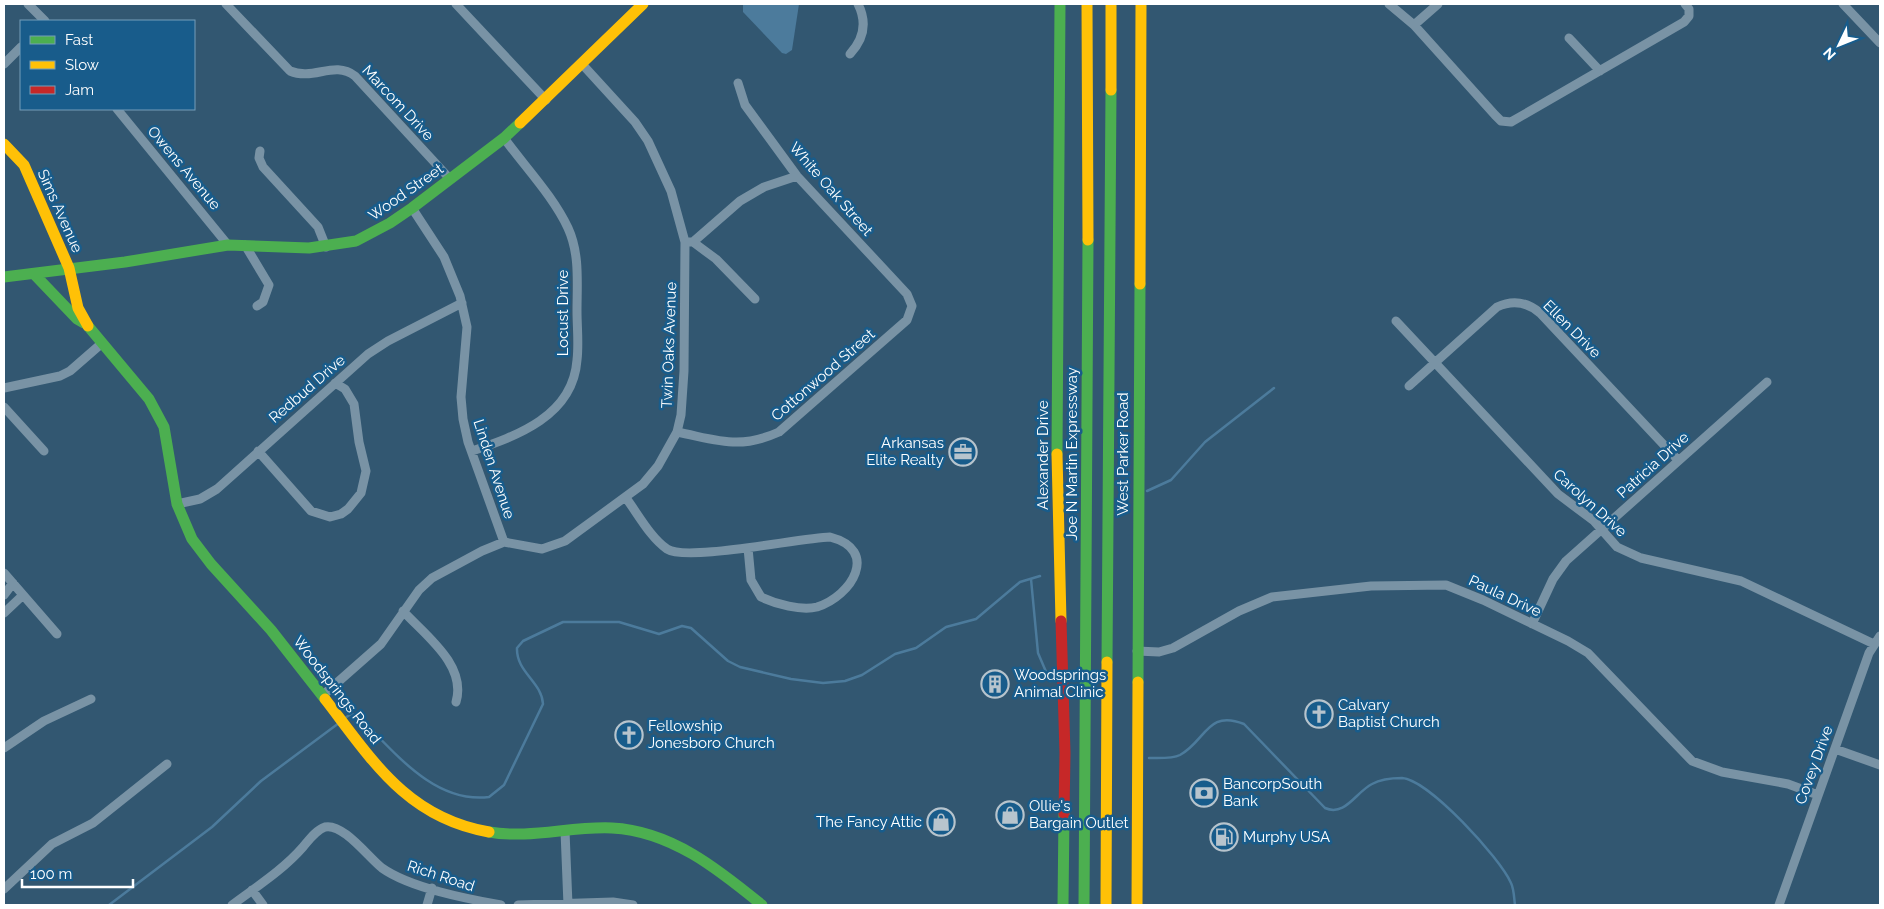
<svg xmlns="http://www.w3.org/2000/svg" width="1884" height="909" viewBox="0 0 1884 909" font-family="Raleway,sans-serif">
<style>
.water{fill:#4c7b9c}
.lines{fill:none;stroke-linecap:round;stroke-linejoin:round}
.stream{stroke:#4c7b9c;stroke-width:2.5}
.street{stroke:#7993a5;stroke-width:9}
.fast{stroke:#4caf50;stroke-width:11}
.slow{stroke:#ffc107;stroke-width:11}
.jam{stroke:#c62828;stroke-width:11}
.labels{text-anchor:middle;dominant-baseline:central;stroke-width:5;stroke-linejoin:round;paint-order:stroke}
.street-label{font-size:15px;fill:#fff;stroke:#185c8b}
.poi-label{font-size:15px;fill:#fff;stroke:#185c8b;text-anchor:start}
</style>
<rect width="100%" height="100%" fill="#325771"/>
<path class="water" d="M743,4H799L792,50L786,54L782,53L743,12Z"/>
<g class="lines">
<path class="stream" d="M1147,491L1171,480L1205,442L1274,388
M1031,579L1038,653L1050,681
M345,718L351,714L357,715C393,750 433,804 489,797L504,785L543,704C542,682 516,672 517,648L523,641L563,622H619L659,634L682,626L691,628L728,661L740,667L791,679L823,683L845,681L862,675L895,654L916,648L946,627L976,619L1020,582L1040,576
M1149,758C1159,758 1172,759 1180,755C1206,741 1207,709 1244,724L1325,808C1345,817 1356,792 1372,784C1381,779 1392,778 1402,778C1429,780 1500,858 1511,883C1514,889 1514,898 1515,905
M109,905L212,827L261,781L339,723"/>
<path class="street" d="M28,4L45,21
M226,4L290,71C314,81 334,60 355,76L450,179
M456,4L546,100
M1389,4L1414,25L1495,115L1501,121L1511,122L1684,22L1689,16V9L1685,4
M1843,4L1880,43
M1414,25L1438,4
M1569,38L1600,71
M850,54C864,39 867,22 858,4
M4,64L21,47
M117,109L228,245
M260,151L259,158L263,167L318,227L326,247
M412,208L444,257L460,296L467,327L461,397L463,419L468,442L504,542
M685,242H693L740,201L764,187L797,176
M693,242L716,259L755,299
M245,245L269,285L263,302L257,306
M1396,321L1558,494L1594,521L1617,547L1641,558L1741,581L1874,644
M1409,386L1497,307C1512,300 1527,302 1540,313L1678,460
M4,388L60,376L70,371L101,344
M4,407L44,451
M677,432C718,440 739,450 779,432L907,320L912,306L907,294L797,176L745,105L738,83
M258,451L311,511L330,517L341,514L348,509L361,493L366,471L359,442L354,404L345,389L335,383
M472,451C517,436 573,416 577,360C579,344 577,327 577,311C577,283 580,254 568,228C553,196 525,167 504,138
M626,498C638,514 650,537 667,549C686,562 799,538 830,537C880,550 852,596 817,607C801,611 776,604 761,597L751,580L748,548
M177,504L200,499L217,489L368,354L388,341L462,303
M4,573L57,634
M4,595L13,583
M403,611C425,635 467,665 456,702
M4,613L22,596
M1532,624L1553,579L1566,561L1767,382
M1137,651L1159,652L1173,648L1239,611L1272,597L1371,586L1446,585L1483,600L1568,641L1588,653L1692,761L1722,772L1788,784L1818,795
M322,696L381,644L419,590L432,578L482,551L504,542L542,549L565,541L643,484L658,466L677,432L681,415L684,371L685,242L671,191L648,141L635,122L582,64
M4,748L44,721L91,699
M1835,749L1880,765
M565,831L568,905
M4,889L52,844L93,823L167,764
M252,890L263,905
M232,905C256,887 283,870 303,847C309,840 316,830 325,827C343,823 368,857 382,868C410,888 468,899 501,905
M427,905L432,888
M518,905L613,902L633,905
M1779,905L1869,653L1880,636"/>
<path class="fast" d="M34,274L77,319L84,323
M4,277L125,262L228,245L309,248L356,241L390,223L412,208L504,138L520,123
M88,326L149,399L164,427L177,504L192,539L211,564L271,630L325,699
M1057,454L1060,4
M1107,662L1111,90
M1138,682L1140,284
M489,832C530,839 571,826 612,828C671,831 718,869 762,905
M1063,905L1064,814
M1084,905L1088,240"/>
<path class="slow" d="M1087,4L1088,240
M1111,90V4
M520,123L643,4
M4,144L24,165L69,268L78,308L88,326
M1140,284L1141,4
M1057,454L1061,621
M325,699C372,760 407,818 489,832
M1106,905L1107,662
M1137,905L1138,682"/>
<path class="jam" d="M1061,621L1065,753L1064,814"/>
</g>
<defs>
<g id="office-ring" transform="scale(1.4375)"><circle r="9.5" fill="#185c8b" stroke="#b7c4cd" stroke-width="1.5"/><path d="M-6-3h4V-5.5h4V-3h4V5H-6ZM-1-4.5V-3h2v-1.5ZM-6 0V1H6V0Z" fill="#b7c4cd"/></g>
<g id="building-ring" transform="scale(1.4375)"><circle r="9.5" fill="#185c8b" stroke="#b7c4cd" stroke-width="1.5"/><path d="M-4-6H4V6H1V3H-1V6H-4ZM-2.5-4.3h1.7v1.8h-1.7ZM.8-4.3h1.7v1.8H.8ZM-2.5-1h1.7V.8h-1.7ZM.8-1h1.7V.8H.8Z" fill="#b7c4cd"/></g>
<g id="church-ring" transform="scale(1.4375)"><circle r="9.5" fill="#185c8b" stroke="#b7c4cd" stroke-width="1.5"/><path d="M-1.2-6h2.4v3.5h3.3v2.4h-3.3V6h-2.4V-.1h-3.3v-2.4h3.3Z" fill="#b7c4cd"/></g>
<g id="bank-ring" transform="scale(1.4375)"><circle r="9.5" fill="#185c8b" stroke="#b7c4cd" stroke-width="1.5"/><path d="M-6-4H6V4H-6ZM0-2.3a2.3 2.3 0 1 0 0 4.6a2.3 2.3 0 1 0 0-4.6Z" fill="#b7c4cd"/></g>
<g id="shop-ring" transform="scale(1.4375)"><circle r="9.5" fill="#185c8b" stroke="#b7c4cd" stroke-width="1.5"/><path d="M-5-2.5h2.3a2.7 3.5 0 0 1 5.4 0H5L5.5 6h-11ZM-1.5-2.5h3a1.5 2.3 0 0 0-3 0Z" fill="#b7c4cd"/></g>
<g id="fuel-ring" transform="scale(1.4375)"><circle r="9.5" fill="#185c8b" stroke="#b7c4cd" stroke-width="1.5"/><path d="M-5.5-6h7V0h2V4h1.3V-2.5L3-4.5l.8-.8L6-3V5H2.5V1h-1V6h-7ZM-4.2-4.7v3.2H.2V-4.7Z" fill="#b7c4cd"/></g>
</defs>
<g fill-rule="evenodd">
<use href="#office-ring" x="963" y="452"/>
<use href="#building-ring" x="995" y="684"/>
<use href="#church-ring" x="1319" y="714"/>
<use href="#church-ring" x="629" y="735"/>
<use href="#bank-ring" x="1204" y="793"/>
<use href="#shop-ring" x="1010" y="815"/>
<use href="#shop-ring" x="941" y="822"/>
<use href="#fuel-ring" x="1224" y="837"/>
</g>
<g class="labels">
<g class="street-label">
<text transform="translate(398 103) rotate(47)">Marcom Drive</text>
<text transform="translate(184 168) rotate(50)">Owens Avenue</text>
<text transform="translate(831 189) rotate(49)">White Oak Street</text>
<text transform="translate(406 192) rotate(-35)">Wood Street</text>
<text transform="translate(60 211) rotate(66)">Sims Avenue</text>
<text transform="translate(563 313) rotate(-90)">Locust Drive</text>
<text transform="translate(1572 329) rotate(45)">Ellen Drive</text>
<text transform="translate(669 345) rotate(-88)">Twin Oaks Avenue</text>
<text transform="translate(823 375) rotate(-41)">Cottonwood Street</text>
<text transform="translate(307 389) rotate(-41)">Redbud Drive</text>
<text transform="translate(1072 454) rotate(-90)">Joe N Martin Expressway</text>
<text transform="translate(1123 454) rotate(-90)">West Parker Road</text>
<text transform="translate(1043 455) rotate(-90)">Alexander Drive</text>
<text transform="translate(1653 465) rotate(-42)">Patricia Drive</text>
<text transform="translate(494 469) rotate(72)">Linden Avenue</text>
<text transform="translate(1590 503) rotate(42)">Carolyn Drive</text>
<text transform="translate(1505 596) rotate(25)">Paula Drive</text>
<text transform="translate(337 690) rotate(52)">Woodsprings Road</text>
<text transform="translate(1814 765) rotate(-70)">Covey Drive</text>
<text transform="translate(441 876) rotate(18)">Rich Road</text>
</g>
<g class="poi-label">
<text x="944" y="443" text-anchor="end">Arkansas<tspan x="944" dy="17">Elite Realty</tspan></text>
<text x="1014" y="675">Woodsprings<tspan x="1014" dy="17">Animal Clinic</tspan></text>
<text x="1338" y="705">Calvary<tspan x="1338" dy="17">Baptist Church</tspan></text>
<text x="648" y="726">Fellowship<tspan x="648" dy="17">Jonesboro Church</tspan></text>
<text x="1223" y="784">BancorpSouth<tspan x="1223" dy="17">Bank</tspan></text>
<text x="1029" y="806">Ollie's<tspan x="1029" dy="17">Bargain Outlet</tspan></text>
<text x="922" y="822" text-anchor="end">The Fancy Attic</text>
<text x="1243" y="837">Murphy USA</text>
</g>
</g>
<rect width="1884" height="909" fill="none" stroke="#ffffff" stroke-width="10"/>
<rect x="20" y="20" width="175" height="90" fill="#185c8b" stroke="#749db9"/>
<rect x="30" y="36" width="25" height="8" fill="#4caf50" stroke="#749db9"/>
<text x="65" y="45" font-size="15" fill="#ffffff">Fast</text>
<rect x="30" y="61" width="25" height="8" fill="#ffc107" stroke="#749db9"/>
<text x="65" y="70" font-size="15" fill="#ffffff">Slow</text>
<rect x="30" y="86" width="25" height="8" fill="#c62828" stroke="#749db9"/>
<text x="65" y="95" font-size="15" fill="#ffffff">Jam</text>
<g transform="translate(1839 45) rotate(227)" stroke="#185c8b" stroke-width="4" paint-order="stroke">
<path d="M0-4L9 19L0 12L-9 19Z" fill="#ffffff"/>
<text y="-8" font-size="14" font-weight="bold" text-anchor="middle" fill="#ffffff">N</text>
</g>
<path d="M22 879v8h111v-8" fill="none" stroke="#ffffff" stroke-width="2.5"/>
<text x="30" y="879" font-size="15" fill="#ffffff" stroke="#185c8b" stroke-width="4" paint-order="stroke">100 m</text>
</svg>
